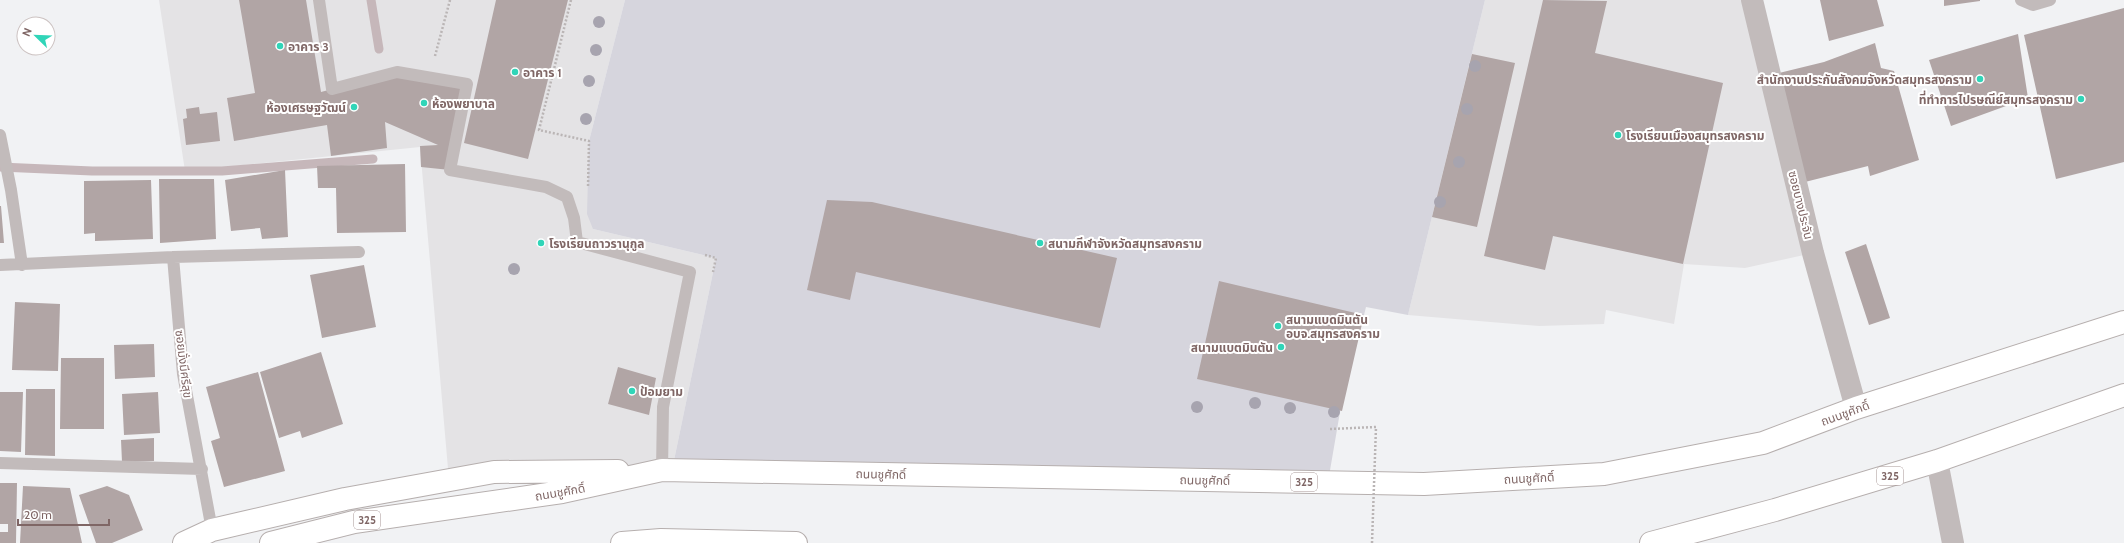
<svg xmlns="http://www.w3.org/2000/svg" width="2124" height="543" viewBox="0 0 2124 543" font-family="Cabin,'Noto Sans Thai',sans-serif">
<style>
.built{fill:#e4e3e5}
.green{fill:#d6d5dd}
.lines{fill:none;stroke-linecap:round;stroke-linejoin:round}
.stream{stroke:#c6b7ba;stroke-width:9}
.building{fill:#b1a5a5}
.primary-casing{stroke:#b6afae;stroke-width:24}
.path{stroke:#bab5b5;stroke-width:2.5;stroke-dasharray:2 2;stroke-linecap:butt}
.lane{stroke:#c2bbbb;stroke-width:12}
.street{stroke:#c2bbbb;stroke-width:22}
.primary{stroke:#fff;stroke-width:22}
.path-bridge{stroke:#bab5b5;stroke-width:2.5;stroke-dasharray:2 2;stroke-linecap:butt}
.tree{fill:#a7a4af}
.poi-dot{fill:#30d5b8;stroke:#fff;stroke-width:1.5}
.labels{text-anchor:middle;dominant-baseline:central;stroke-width:4;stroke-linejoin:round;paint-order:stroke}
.shield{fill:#fff;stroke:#a59493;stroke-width:1}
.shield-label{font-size:11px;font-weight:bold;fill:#7f6665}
.poi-label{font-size:12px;font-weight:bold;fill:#7f6665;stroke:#fff;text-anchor:start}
.street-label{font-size:12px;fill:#7f6665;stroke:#fff}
</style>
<rect width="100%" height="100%" fill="#f1f2f4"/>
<path class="built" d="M159,0H625L589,141L593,229L716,258L672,470L449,480L420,147L185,171Z
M1485,0H1752L1813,253L1745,268L1684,264L1674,324L1606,310L1604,324L1539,326L1408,315Z"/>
<path class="green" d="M625,0H1485L1408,315L1366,307L1340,412L1328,482L672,470L716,258L593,229L587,214L589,141Z"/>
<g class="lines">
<path class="stream" d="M371,0L379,49
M0,167L92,171H222L373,159"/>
</g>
<path class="building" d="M239,0H306L321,92L397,72L467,84L450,170L421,167L420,146L438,145L385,122L387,148L331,156L327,125L234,141L227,98L255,93Z
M496,0H568L528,159L464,143Z
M1543,0L1607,1L1595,53L1723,83L1683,264L1553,236L1545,270L1484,256Z
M1820,0H1877L1884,26L1829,41Z
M1944,0H1980V1L1944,6Z
M2124,8V162L2056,179L2024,35Z
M2018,34L2028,98L1951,126L1929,60Z
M1875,43L1881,68L1894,71L1919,160L1870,176L1868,166L1805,182L1779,73L1824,62Z
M1472,54L1515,63L1477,227L1432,217Z
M199,107L200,114L217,112L220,141L186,145L183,119L187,118L186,109Z
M405,164L406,232L337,233L336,188H318L317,166Z
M285,170L288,237L262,239L260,228L231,231L225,180Z
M159,179H214L216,239L160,243Z
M151,180L153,239L95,241V233L84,234V181Z
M827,200L872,202L1117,258L1100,328L856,272L850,300L807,290Z
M0,206H1L4,243H0Z
M1866,244L1890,318L1869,325L1845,252Z
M364,265L376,327L322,338L310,275Z
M1219,281L1364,315L1342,411L1197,379Z
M15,302L60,304L58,371L12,370Z
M154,344L155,377L115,379L114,345Z
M321,352L343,424L302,438L300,431L279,438L260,372Z
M61,358H104V429H60Z
M618,367L656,378L649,415L608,404Z
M258,372L285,471L224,487L211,441L220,438L206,387Z
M26,389H55V456L25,455Z
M0,392H23L21,452L0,451Z
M158,392L160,433L124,435L122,394Z
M154,438V461L122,462L121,440Z
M0,483H17L16,543H0V532H8V524H0Z
M23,486L70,488L82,543H20Z
M107,486L129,495L143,530L112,543H96L79,495Z"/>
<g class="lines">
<g class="primary-casing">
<path id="primary" d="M184,543L212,530L345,499L494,472L618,471
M271,543L354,522L562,492L662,470L1424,484L1604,474L1763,443L1856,408L2124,322
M622,543L661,540L796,543
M1651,543L1775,510L1937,461L2124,395"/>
</g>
<path class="path" d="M571,0L539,130L589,141L588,187
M435,56L450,0
M705,255L716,258L713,272
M1330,429L1376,427"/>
<path class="lane" d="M319,0L332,89L397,72L467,84L450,170L546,187L567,197L574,218L577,242L690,272L663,407L662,470
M2021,0L2033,5L2050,0
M0,135L11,190L22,265
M173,257L183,374L212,530
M0,265L173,257L359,252
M0,463L202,469"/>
<path class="street" d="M1752,0L1813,253L1856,408
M1937,461L1953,543"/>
<use href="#primary" class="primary"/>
<path class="path-bridge" d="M1372,543L1376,427"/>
</g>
<g class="tree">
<circle cx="599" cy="22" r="6"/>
<circle cx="596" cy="50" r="6"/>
<circle cx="1475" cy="66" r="6"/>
<circle cx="589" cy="81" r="6"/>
<circle cx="1467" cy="109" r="6"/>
<circle cx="586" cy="119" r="6"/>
<circle cx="1459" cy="162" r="6"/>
<circle cx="1440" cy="202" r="6"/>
<circle cx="514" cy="269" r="6"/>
<circle cx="1255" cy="403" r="6"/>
<circle cx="1197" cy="407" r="6"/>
<circle cx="1290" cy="408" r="6"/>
<circle cx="1334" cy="412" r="6"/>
</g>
<g class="poi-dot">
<circle cx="280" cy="46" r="4"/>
<circle cx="515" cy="72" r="4"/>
<circle cx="1980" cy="79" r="4"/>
<circle cx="2081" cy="99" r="4"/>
<circle cx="424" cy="103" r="4"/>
<circle cx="354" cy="107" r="4"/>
<circle cx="1618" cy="135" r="4"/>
<circle cx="541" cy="243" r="4"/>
<circle cx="1040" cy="243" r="4"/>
<circle cx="1278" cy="326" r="4"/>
<circle cx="1281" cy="347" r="4"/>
<circle cx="632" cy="391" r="4"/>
</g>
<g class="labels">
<g class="shield">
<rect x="1877" y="467" width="26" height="18" rx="3"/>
<rect x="1291" y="473" width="26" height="18" rx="3"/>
<rect x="354" y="511" width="26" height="18" rx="3"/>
</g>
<g class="shield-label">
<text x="1890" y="476">325</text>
<text x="1304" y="482">325</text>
<text x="367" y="520">325</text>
</g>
<g class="poi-label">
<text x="288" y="46">อาคาร 3</text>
<text x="523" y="72">อาคาร 1</text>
<text x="1972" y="79" text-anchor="end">สำนักงานประกันสังคมจังหวัดสมุทรสงคราม</text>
<text x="2073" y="99" text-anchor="end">ที่ทำการไปรษณีย์สมุทรสงคราม</text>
<text x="432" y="103">ห้องพยาบาล</text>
<text x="346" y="107" text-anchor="end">ห้องเศรษฐวัฒน์</text>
<text x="1626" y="135">โรงเรียนเมืองสมุทรสงคราม</text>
<text x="549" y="243">โรงเรียนถาวรานุกูล</text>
<text x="1048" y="243">สนามกีฬาจังหวัดสมุทรสงคราม</text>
<text x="1286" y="319">สนามแบดมินตัน<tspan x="1286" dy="14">อบจ.สมุทรสงคราม</tspan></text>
<text x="1273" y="347" text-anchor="end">สนามแบตมินตัน</text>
<text x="640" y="391">ป้อมยาม</text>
</g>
<g class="street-label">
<text transform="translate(1801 205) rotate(76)">ซอยบางประจัน</text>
<text transform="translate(184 364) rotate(83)">ซอยมั่งมีศรีสุข</text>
<text transform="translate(1845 413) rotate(-20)">ถนนชูศักดิ์</text>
<text transform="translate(881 474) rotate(1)">ถนนชูศักดิ์</text>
<text transform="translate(1529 478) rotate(-3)">ถนนชูศักดิ์</text>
<text transform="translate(1205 480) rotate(1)">ถนนชูศักดิ์</text>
<text transform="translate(560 492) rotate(-10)">ถนนชูศักดิ์</text>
</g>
</g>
<g transform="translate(36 36) rotate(293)"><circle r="19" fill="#ffffff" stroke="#ccc2c1"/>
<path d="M0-3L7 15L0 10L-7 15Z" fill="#30d5b8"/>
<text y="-6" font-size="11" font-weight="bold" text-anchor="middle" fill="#7f6665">N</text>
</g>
<path d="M18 519v6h91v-6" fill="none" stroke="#7f6665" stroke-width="2"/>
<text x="24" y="519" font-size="12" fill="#7f6665" stroke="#ffffff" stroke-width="3" paint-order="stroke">20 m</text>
</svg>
